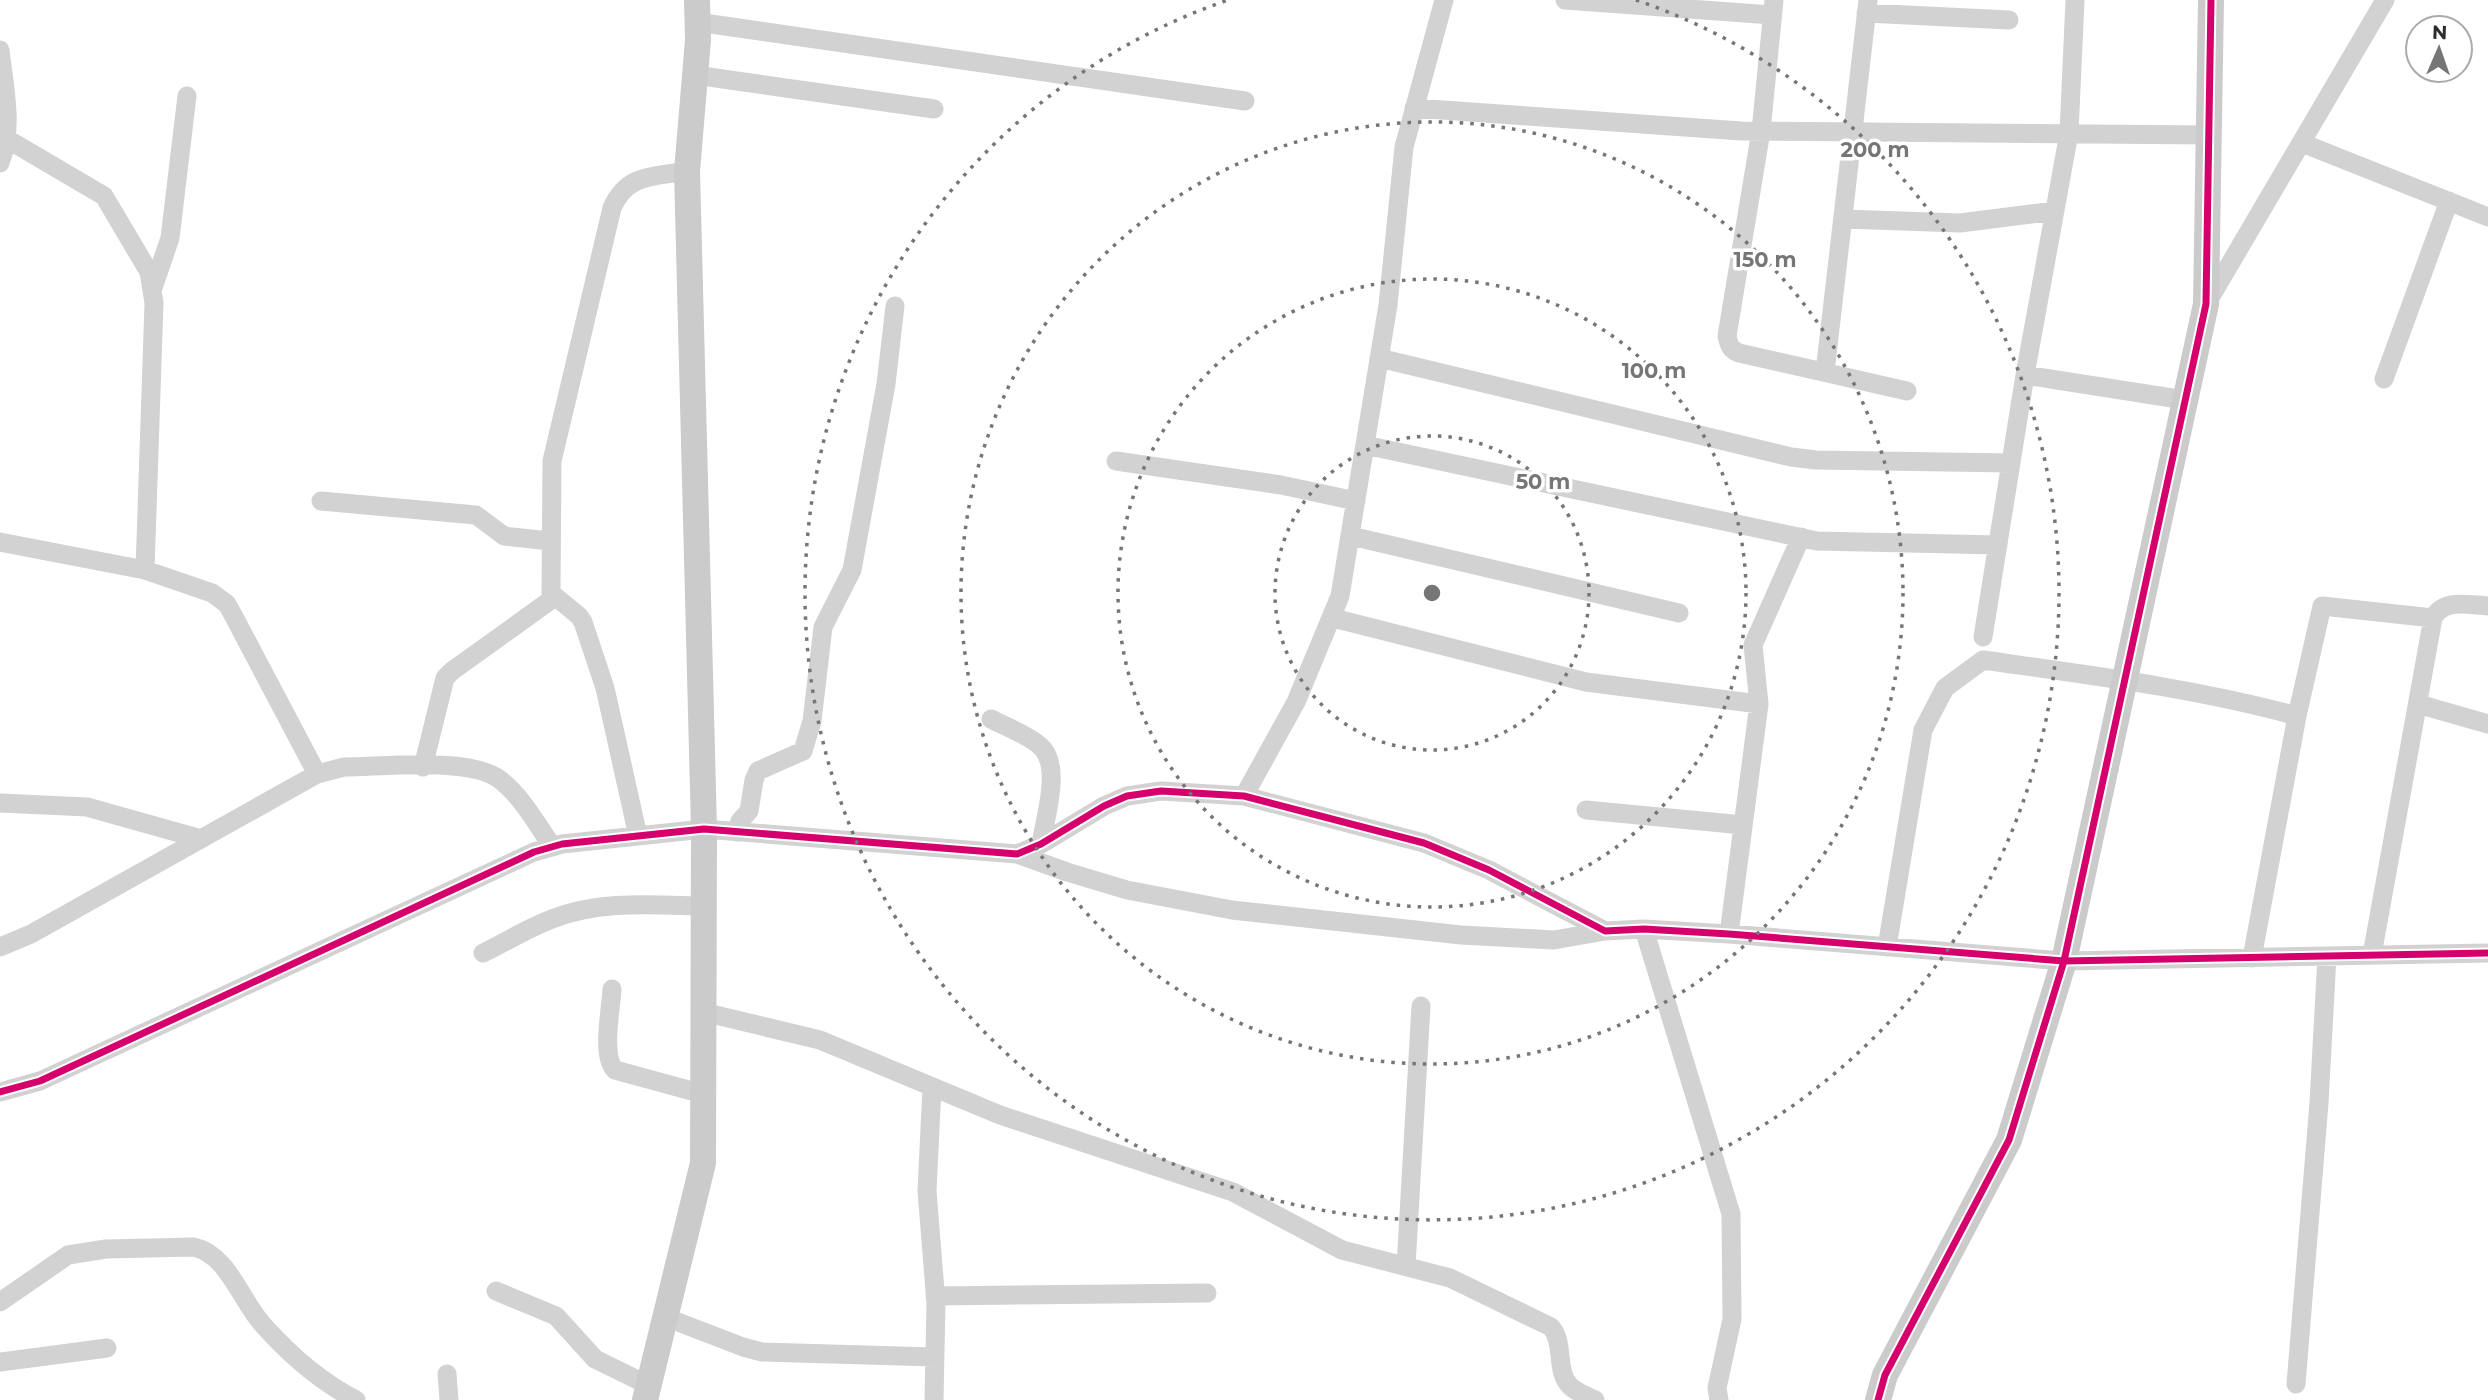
<svg xmlns="http://www.w3.org/2000/svg" width="2488" height="1400" viewBox="0 0 2488 1400" font-family="Montserrat,sans-serif">
<style>
.lines{fill:none;stroke-linecap:round;stroke-linejoin:round}
.street{stroke:#d2d2d2;stroke-width:19}
.secondary{stroke:#cbcbcb;stroke-width:26}
.cycleway-casing{stroke:#fff;stroke-width:11}
.cycleway{stroke:#d6006c;stroke-width:7}
.ring{fill:none;stroke:#767676;stroke-width:3.5;stroke-dasharray:3.5 7}
.centre{fill:#767676;stroke:#fff;stroke-width:3.5}
.ring-label{font-size:21px;text-anchor:middle;font-weight:bold;fill:#767676;stroke:#fff;stroke-width:7;stroke-linejoin:round;paint-order:stroke}
</style>
<rect width="100%" height="100%" fill="#fff"/>
<g class="lines">
<path class="street" d="M1565,0L1772,15
M1774,0L1761,131L1727,336C1729,345 1730,349 1739,353L1907,391
M1866,13L2009,20
M697,22L1245,101
M0,50C4,87 14,127 0,163
M695,75L934,109
M1414,108L1741,131L2209,135
M7,139L104,196L149,272L154,303L145,570
M2302,143L2488,217
M1843,219L1960,223L2055,211
M153,288L170,238L187,96
M2207,303L2385,0
M1379,358L1791,457L1816,460L2011,463
M1825,372L1868,0
M2025,375L2185,400
M2384,379L2449,201
M1365,445L1817,541L1998,545
M1116,461L1281,485L1356,501
M321,501L476,515L504,536L550,541
M1351,536L1679,613
M0,542L145,570L212,593L227,604L232,613L317,774
M1333,618L1586,682L1759,704
M1983,637L2025,375L2069,133L2075,0
M2418,704L2488,724
M991,719C1006,727 1026,734 1039,745C1063,764 1045,817 1041,844
M423,767L445,678L452,671L555,597
M1244,796L1296,702L1340,596L1388,305L1404,147L1444,0
M0,803L87,807L201,839
M1586,810L1743,825
M737,832L740,821L749,811L754,780L758,771L803,751L812,721L823,627L852,570L886,384L895,306
M638,836L605,688L583,622L579,616L551,593L552,461L612,208C627,173 654,177 687,171
M1017,854L1067,872L1127,890L1232,910L1461,935L1554,940L1605,931
M1644,929L1731,1214L1732,1319L1717,1388L1719,1400
M1729,934L1759,704L1753,645L1801,537
M0,947L31,934L317,774L344,767C382,767 469,757 499,779C522,796 537,825 553,847
M1887,947L1923,730L1945,688L1983,660C2088,675 2195,688 2297,716
M483,953C506,942 528,928 552,919C600,900 653,905 704,906
M2372,955L2433,618C2444,598 2468,605 2488,606
M2252,958L2297,716L2322,606L2433,618
M612,989C611,1010 601,1056 615,1070L703,1094
M703,1012L820,1040L1000,1115L1233,1192L1342,1250L1450,1278L1551,1327C1565,1343 1555,1371 1570,1386C1577,1393 1587,1396 1595,1400
M932,1087L927,1191L936,1303L934,1400
M0,1092L40,1081L534,852L562,844L704,829L1017,854L1041,844L1104,806L1127,796L1161,791L1244,796L1424,843L1489,870L1605,931L1644,929L1729,934L2064,961L2488,953
M1406,1266L1421,1006
M496,1291L556,1316L595,1359L648,1385
M935,1296L1207,1293
M0,1302L68,1255L106,1249L194,1247C229,1255 241,1302 264,1326C290,1355 321,1382 356,1400
M665,1317L743,1347L762,1352L935,1357
M0,1362L107,1348
M447,1374L449,1400
M2296,1384L2319,1103L2327,956"/>
<path class="secondary" d="M645,1400L703,1163L704,829L687,171L698,40L697,0
M1878,1400L1885,1375L2009,1140L2064,961L2206,304L2211,0"/>
<g class="cycleway-casing">
<path id="cycleway" d="M0,1092L40,1081L534,852L562,844L704,829L1017,854L1041,844L1104,806L1127,796L1161,791L1244,796L1424,843L1489,870L1605,931L1644,929L1729,934L2064,961L2488,953
M1878,1400L1885,1375L2009,1140L2064,961L2206,304L2211,0"/>
</g>
<use href="#cycleway" class="cycleway"/>
</g>
<g class="ring">
<circle cx="1432" cy="593" r="157"/>
<circle cx="1432" cy="593" r="314"/>
<circle cx="1432" cy="593" r="471"/>
<path d="M1636 0A627 627 0 1 1 1228 0"/>
</g>
<circle cx="1432" cy="593" r="10" class="centre"/>
<g class="ring-label">
<text x="1875" y="157">200 m</text>
<text x="1765" y="267">150 m</text>
<text x="1654" y="378">100 m</text>
<text x="1543" y="489">50 m</text>
</g>
<g transform="translate(2439 49) rotate(2)"><circle r="33" fill="#ffffff" stroke="#ababab" stroke-width="2"/>
<path d="M0-5L12 26L0 18L-12 26Z" fill="#767676"/>
<text y="-10" font-size="19" font-weight="bold" text-anchor="middle" fill="#2d2d2d">N</text>
</g>
</svg>
